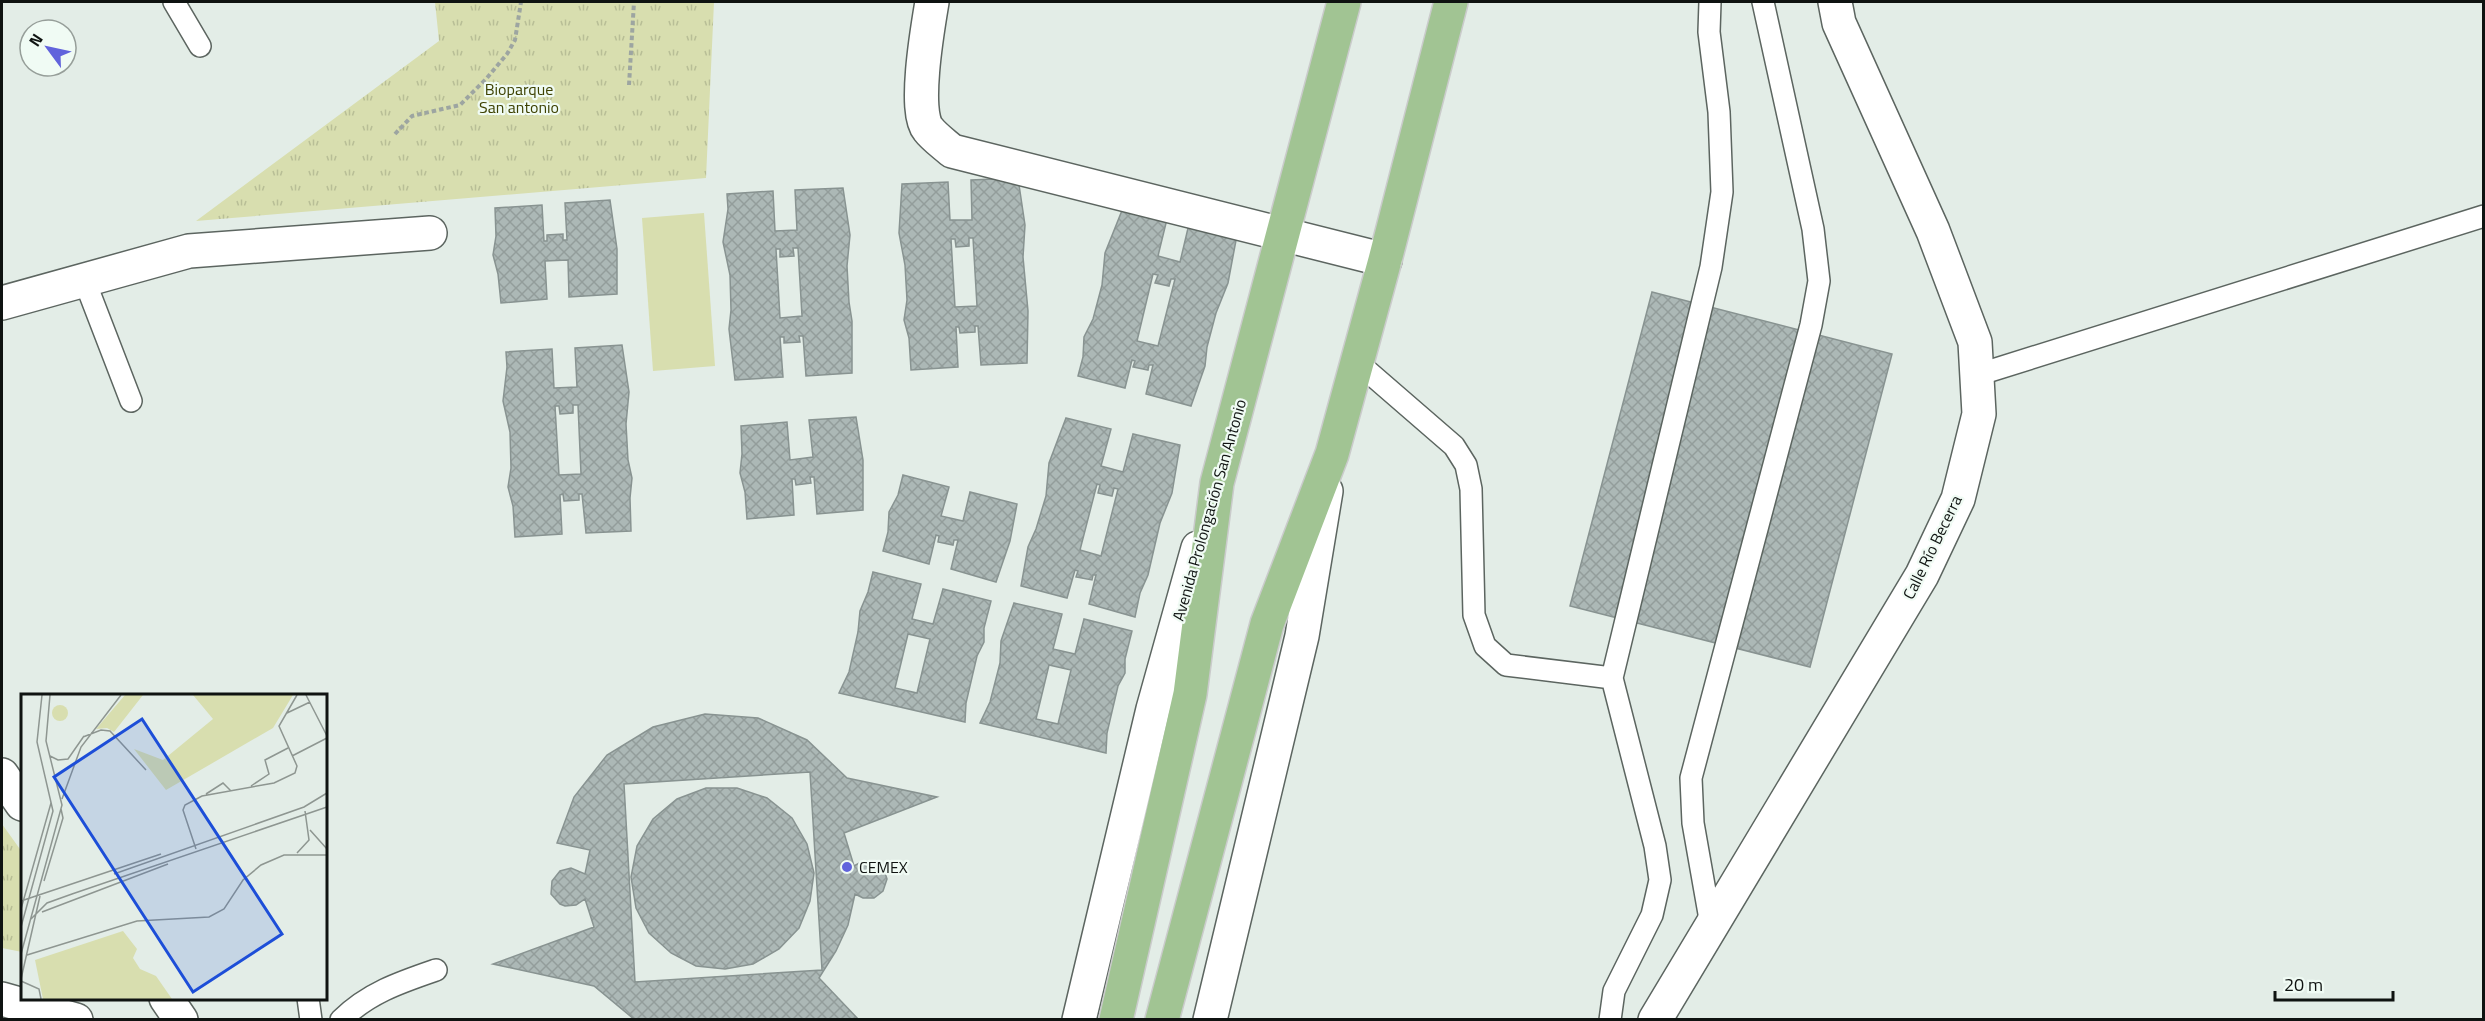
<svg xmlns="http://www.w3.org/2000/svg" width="2485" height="1021" viewBox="0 0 2485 1021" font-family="'Titillium Web',sans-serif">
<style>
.grass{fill:url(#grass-tufts)}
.pitch{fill:#d8deaf}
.building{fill:url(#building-cross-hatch);stroke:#889391;stroke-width:1.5;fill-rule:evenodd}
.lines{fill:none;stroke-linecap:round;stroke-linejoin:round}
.service-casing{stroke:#5c6560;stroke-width:24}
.minor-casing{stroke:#5c6560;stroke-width:36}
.tertiary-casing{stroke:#5c6560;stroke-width:36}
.secondary-casing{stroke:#5c6560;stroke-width:36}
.primary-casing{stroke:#cacbcb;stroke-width:36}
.path{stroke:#9da5a1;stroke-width:4;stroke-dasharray:4.5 3;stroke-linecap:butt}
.service{stroke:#fff;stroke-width:21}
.minor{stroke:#fff;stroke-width:33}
.tertiary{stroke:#fff;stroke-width:33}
.secondary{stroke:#fff;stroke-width:33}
.primary{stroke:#a1c493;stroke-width:33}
.poi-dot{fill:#6163dc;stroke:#f0fbf4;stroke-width:2}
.labels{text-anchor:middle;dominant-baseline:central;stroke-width:4.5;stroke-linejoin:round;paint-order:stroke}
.park-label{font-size:16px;fill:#3d4100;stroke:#f0fbf4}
.street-label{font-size:16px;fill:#0f1311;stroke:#f0fbf4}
.poi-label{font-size:16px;fill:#0f1311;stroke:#f0fbf4;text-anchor:start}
.inset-road{fill:none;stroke:#8e9691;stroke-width:1.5}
.view{fill:#1d4ed8;fill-opacity:0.15;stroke:#1d4ed8;stroke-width:3}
.inset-edge{fill:none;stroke:#0f1311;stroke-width:3}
</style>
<defs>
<pattern id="grass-tufts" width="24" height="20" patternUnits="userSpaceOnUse" patternTransform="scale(1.5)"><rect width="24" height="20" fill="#d8deaf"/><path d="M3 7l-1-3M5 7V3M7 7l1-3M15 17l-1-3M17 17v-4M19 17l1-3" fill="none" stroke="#b8be96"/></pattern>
<pattern id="building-cross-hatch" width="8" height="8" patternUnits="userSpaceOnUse" patternTransform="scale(1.5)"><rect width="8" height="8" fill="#acb8b6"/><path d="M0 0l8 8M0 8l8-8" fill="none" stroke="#939d9b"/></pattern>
</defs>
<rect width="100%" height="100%" fill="#e3ede7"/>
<path class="grass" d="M435,2H714L706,178L196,221L439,41Z
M2,824L22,852V952L2,948Z"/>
<path class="pitch" d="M704,213L715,366L653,371L642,218Z"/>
<path class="building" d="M1018,178L1025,225L1023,257L1028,311L1027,363L981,365L978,326H975V332L960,333L959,327H956L958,367L911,370L909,338L904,320L907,300L905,265L899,233L902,184L948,182L950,220H972L971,180ZM969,238H973L977,306L955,307L951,239H955L956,247L969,246Z
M843,188L850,235L847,266L849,302L852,321V373L806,376L803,336H799L800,342L784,343V337H780L783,377L735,380L729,329L731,310L730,275L723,242L728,209L727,194L773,191L775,231L797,230L795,190ZM793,248H798L802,316L780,318L776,249H780V257L794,256Z
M610,200L617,249V294L569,297L568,260L545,261L547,299L501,303L498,274L493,255L496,236L495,208L542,205L544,241H547V235L563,234V240H567L565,203Z
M1123,208L1167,219L1158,256L1180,262L1189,224L1237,235L1228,283L1216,313L1207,347L1205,366L1191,406L1146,394L1153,365H1149L1148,370L1133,367L1135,361L1132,360L1125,388L1078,376L1083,357L1084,337L1093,319L1102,285L1105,253ZM1153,274L1158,275L1155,283L1169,286L1171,279H1175L1158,346L1137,341Z
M1652,292L1892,354L1810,667L1570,606Z
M622,345L629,392L626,424L628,460L632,478L630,498L631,531L586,533L582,494H579V500L564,501L563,494L560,495L562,534L515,537L513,506L508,487L511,468L510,432L503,401L507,367L506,352L552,349L554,388L577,387L575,348ZM573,405H578L581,474L559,475L555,406H559L560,414L573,413Z
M856,417L863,460V510L817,514L814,477H810L811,483L796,485L795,479H792L794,515L747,519L745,492L740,473L742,454L741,426L787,422L790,460L813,457L809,420Z
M1066,418L1111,429L1101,466L1123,472L1133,434L1180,445L1172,493L1160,523L1148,575L1140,593L1135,617L1089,604L1096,575H1093L1092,580L1076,577L1078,571L1075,570L1067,598L1021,586L1028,547L1036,529L1046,496L1049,463ZM1097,484L1100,485L1098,493L1112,496L1114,488L1118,489L1101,556L1080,550Z
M903,475L949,487L941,516L963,521L970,492L1017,504L1010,541L996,582L951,569L958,540H954L953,545L938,542L939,536L936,535L929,564L883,551L888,532L889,512L898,495Z
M873,572L921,584L912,619L933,624L943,589L991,601L984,628V642L977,656L966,703L965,722L839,693L849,672L858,632L860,611L868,592ZM908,634L930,639L917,693L895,688Z
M1014,603L1062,614L1053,649L1075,654L1084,619L1132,631L1125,659V673L1118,686L1107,733L1106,753L980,723L990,702L1000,663L1001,641ZM1049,665L1071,670L1058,724L1036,719Z
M705,714L758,718L807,740L847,778L937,797L844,833L854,866L863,861H874L883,867L887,879L883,891L874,898H863L855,894L848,925L836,951L819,978L859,1020H635L594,986L493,964L594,927L585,899L576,905L565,906L560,904L551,894L552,881L560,871L571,868L585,874L590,850L557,843L574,797L607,755L653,727ZM706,788H737L767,798L792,818L807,844L814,873L810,901L799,928L779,949L753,964L725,969L696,966L671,953L649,933L636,908L631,877L637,846L653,819L677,799Z
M810,772L822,970L635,982L624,784Z"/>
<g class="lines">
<g class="service-casing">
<path id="service" d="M174,2L200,46
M84,279L131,401
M1357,362L1454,446L1466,465L1471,489L1474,615L1485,646L1506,665L1612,678L1655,846L1660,880L1652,915L1614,991L1610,1020
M1977,375L2484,216
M1612,678L1711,267L1722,192L1719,112L1709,32L1710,2
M1711,925L1693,823L1691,778L1811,325L1819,281L1813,229L1763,2
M308,998L311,1020
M341,1020C368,993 401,982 436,970"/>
</g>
<g class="minor-casing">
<path id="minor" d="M932,2C928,26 913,111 928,129C934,137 944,144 952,151L1385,260
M2,303L189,251L430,233
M1655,1020L1922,575L1958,499L1979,414L1975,342L1933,231L1839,23L1835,2"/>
</g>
<g class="tertiary-casing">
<path id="tertiary" d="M2,775L22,804
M166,998L181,1020
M1079,1020L1153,709L1198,548
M1210,1020L1302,636L1326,491"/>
</g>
<g class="secondary-casing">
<path id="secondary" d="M2,999L76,1020"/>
</g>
<g class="primary-casing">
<path id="primary" d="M1116,1020L1190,694L1217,483L1344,2
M1162,1020L1267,624L1332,454L1385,260L1451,2"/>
</g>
<path class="path" d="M629,85L634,2
M395,134L412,116L460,105L486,79L507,54L515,40L521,2"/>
<use href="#service" class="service"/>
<use href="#minor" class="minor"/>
<use href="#tertiary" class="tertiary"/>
<use href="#secondary" class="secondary"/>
<use href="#primary" class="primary"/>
</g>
<circle class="poi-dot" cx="847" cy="867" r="6"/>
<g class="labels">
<g class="park-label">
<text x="519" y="89">Bioparque<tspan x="519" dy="18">San antonio</tspan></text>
</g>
<g class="street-label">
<text transform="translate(1209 510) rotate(-74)">Avenida Prolongación San Antonio</text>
<text transform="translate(1932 547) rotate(-64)">Calle Río Becerra</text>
</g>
<g class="poi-label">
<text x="859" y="867">CEMEX</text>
</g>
</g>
<g transform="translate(21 694)">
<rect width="306" height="306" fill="#e3ede7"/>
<path d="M104,1H122L93,38L86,34L75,35ZM172,1H272L252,34L145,96L113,55L142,66L192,25Z" fill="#d8deaf"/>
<path d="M102,237L116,255L112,264L119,275L135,282L151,305H22L14,266Z" fill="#d8deaf"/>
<path d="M31 19a8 8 0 1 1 16 0a8 8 0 1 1-16 0Z" fill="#d8deaf"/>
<path class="inset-road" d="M285,1L306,42M266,19L289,8M62,43L80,36L89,37L125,76M29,62L37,66L47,65L63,42M271,62L306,44M230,92L248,80L244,66L267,54M185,100L202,89L210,97M41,105L60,53L100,1M289,136L306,155M175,155L162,116L164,111L181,102L253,89L274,79L276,72L258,32L276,1M276,159L288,146L284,117M93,180L283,113L306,99M23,187L42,124L40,115M0,207L140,160M0,215L30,109M21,218L147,170M10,225L26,209L51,200L306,113M0,233L32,117L16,48L21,1M0,260L41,111L25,47L29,1M6,261L116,227L188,223L203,215L222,186L240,171L263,161H306M0,285L19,202M0,287L18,295L20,305"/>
<path class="view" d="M121,25L261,240L172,298L33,83Z"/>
<rect width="306" height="306" class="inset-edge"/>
</g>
<rect width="2485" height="1021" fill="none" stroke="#0f1311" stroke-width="6"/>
<g transform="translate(48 48) rotate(303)"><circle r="28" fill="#f0fbf4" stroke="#969e99" stroke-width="1.5"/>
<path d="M0-4.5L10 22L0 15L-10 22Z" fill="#6163dc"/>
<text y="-9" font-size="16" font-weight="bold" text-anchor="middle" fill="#0f1311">N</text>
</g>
<path d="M2275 991v9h118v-9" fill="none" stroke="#0f1311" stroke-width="3"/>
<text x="2284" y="991" font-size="18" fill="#0f1311" stroke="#f0fbf4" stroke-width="4.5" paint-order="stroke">20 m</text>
</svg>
